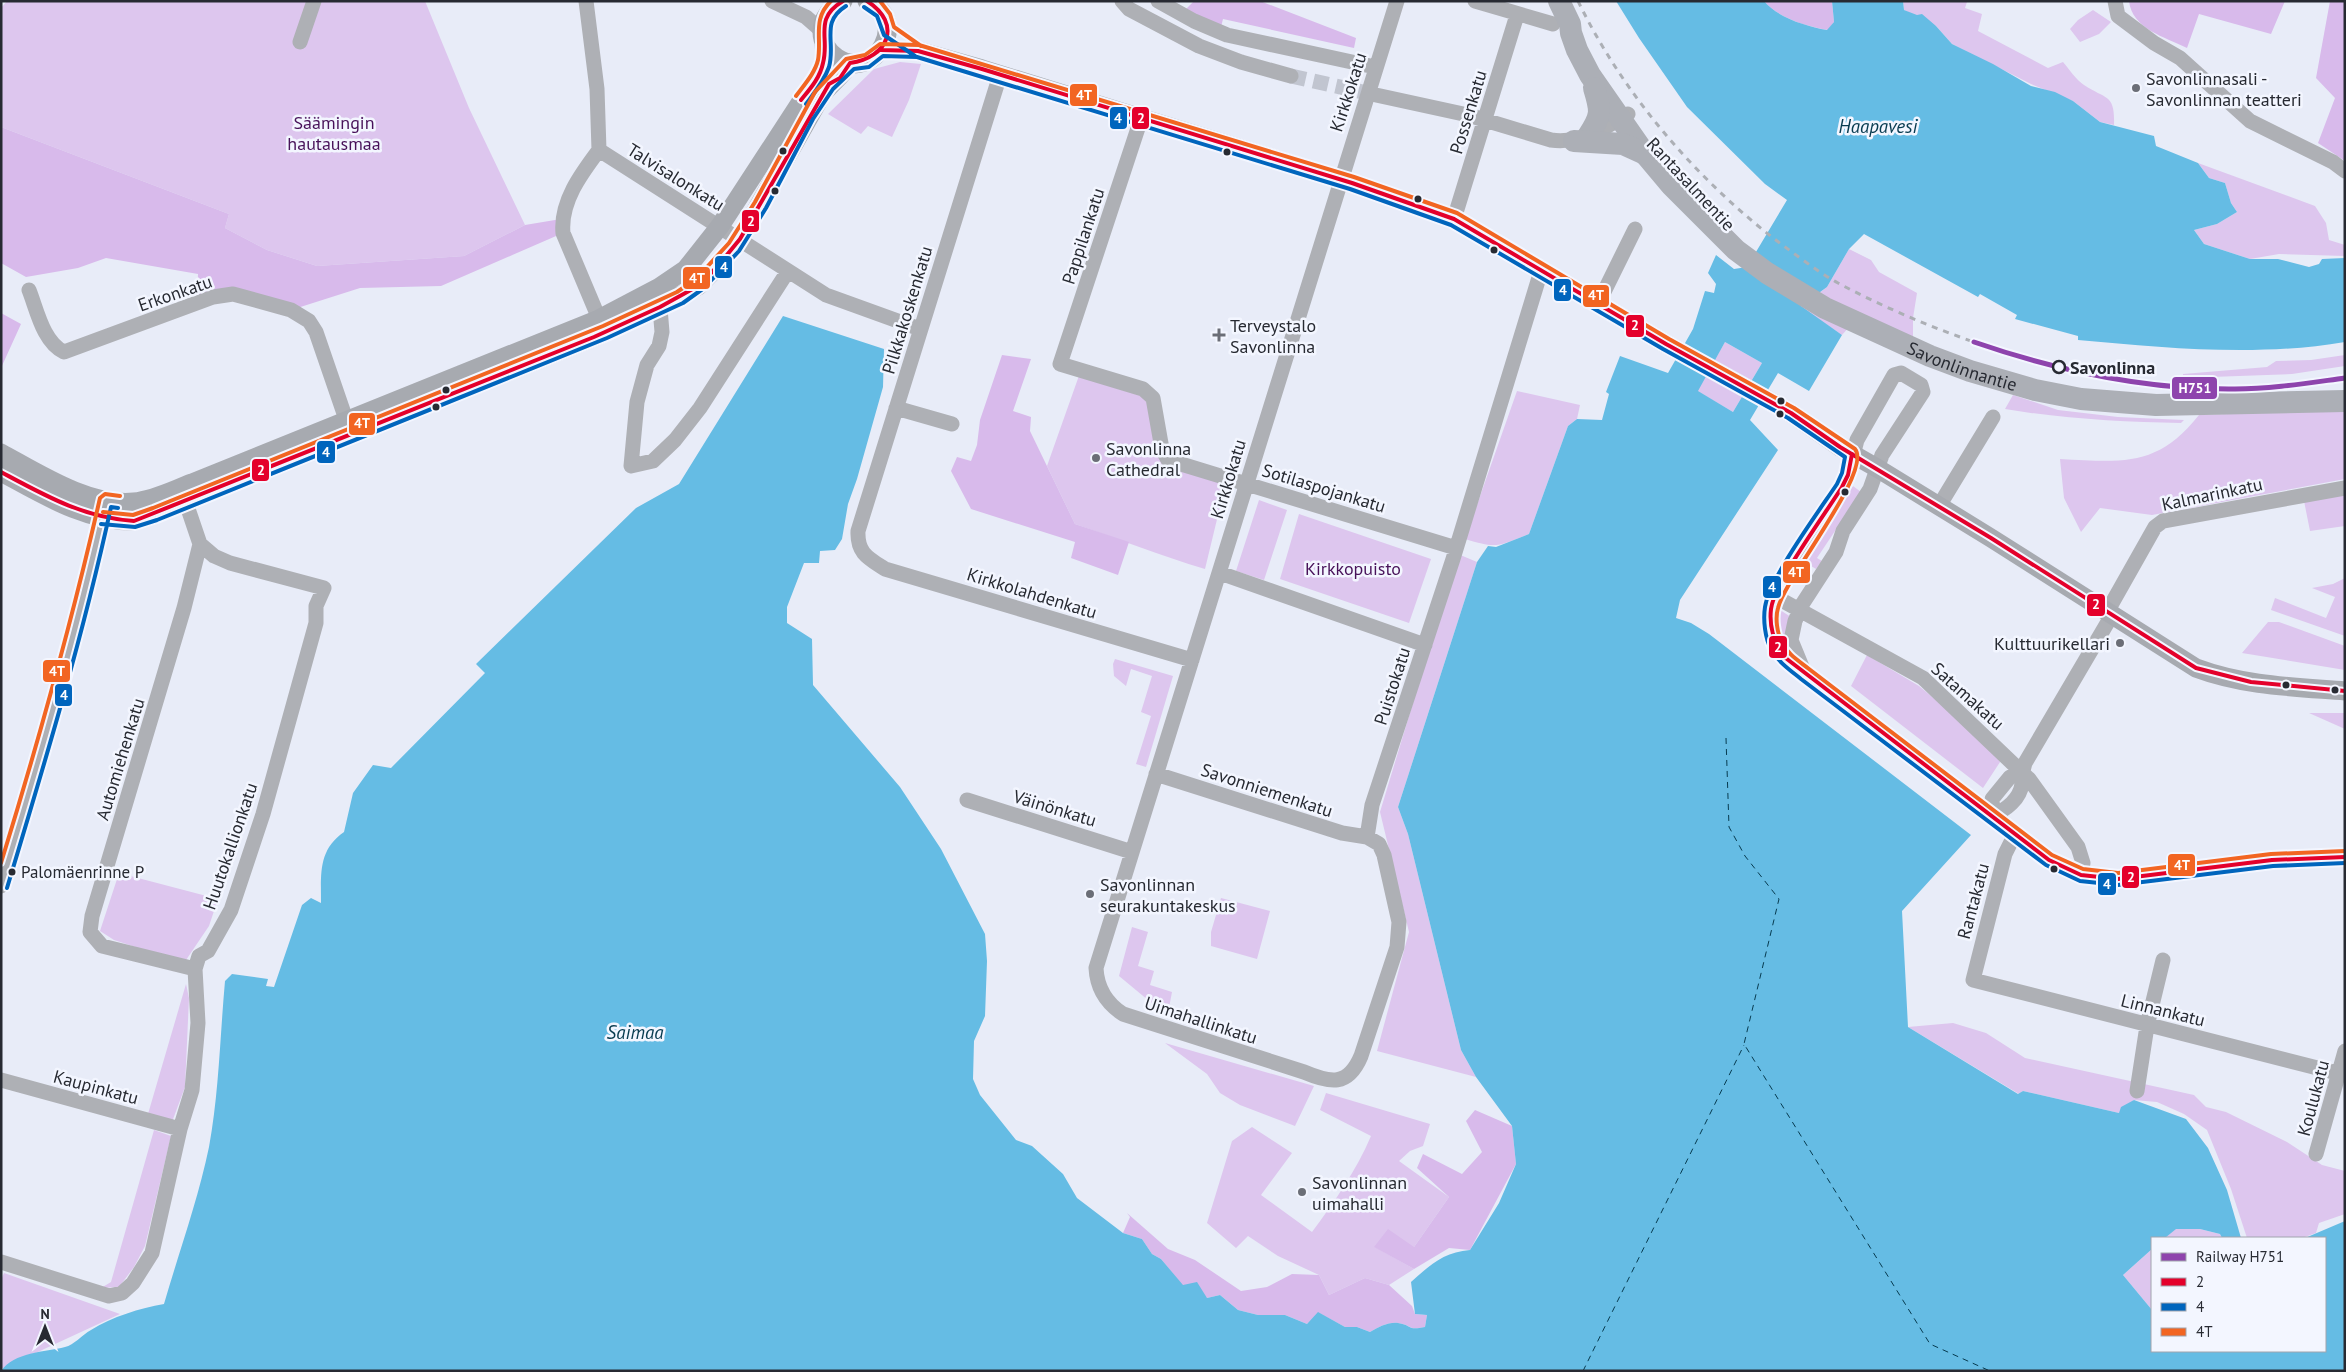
<svg xmlns="http://www.w3.org/2000/svg" width="2346" height="1372" viewBox="0 0 2346 1372" font-family="'PT Sans',sans-serif">
<style>
.green{fill:#ddc6ee}
.forest{fill:#d8baeb}
.water{fill:#65bce4;fill-rule:evenodd}
.lines{fill:none;stroke-linecap:round;stroke-linejoin:round}
.ferry{stroke:#073b50;stroke-width:1;stroke-dasharray:6 5;stroke-linecap:butt}
.minor-tunnel{stroke:#c1c5d0;stroke-width:15;stroke-dasharray:15 8;stroke-linecap:butt}
.minor{stroke:#aeb0b5;stroke-width:15}
.major{stroke:#a7aab0;stroke-width:19}
.highway{stroke:#acafb6;stroke-width:22}
.rail{stroke:#acafb5;stroke-width:3;stroke-dasharray:6 6;stroke-linecap:butt}
.bus-1-casing{stroke:#f3f6ff;stroke-width:8}
.bus-2-casing{stroke:#f3f6ff;stroke-width:8}
.bus-3-casing{stroke:#f3f6ff;stroke-width:8}
.bus-1{stroke:#e4002b;stroke-width:4}
.bus-2{stroke:#0065bd;stroke-width:4}
.bus-3{stroke:#f26522;stroke-width:4}
.rail-1-casing{stroke:#f3f6ff;stroke-width:9}
.rail-1{stroke:#8e44ad;stroke-width:5}
.poi-dot{fill:#6b6e77;stroke:#f3f6ff;stroke-width:2}
.bus-dot{fill:#272a32;stroke:#f3f6ff;stroke-width:2}
.stop-dot{fill:#f3f6ff;stroke:#272a32;stroke-width:2.5}
.labels{text-anchor:middle;dominant-baseline:central;stroke-width:5;stroke-linejoin:round;paint-order:stroke}
.bus-label{font-size:17px;fill:#272a32;stroke:#f3f6ff;text-anchor:start}
.poi-label{font-size:18px;fill:#272a32;stroke:#f3f6ff;text-anchor:start}
.street-label{font-size:18px;fill:#272a32;stroke:#f3f6ff}
.park-label{font-size:18px;fill:#48125a;stroke:#f3f6ff}
.stop-label{font-size:18px;font-weight:bold;fill:#272a32;stroke:#f3f6ff;text-anchor:start}
.water-label{font-size:19px;font-style:italic;fill:#073b50;stroke:#f3f6ff}
.line-badge{stroke:#f3f6ff;stroke-width:2}
.badge-label{font-size:14px;text-anchor:middle;font-weight:bold;fill:#fff}
</style>
<rect width="100%" height="100%" fill="#e8ecf8"/>
<path class="green" d="M7,1H425L469,108L525,225L464,256L317,266L267,250L225,228L229,214L1,127V8Z
M1903,1L1967,2L1965,8L1982,14L1978,31L2048,68L2063,62C2069,69 2076,80 2084,85C2107,100 2115,94 2114,125L2100,122L2073,101L2031,84L1952,44L1936,26L1904,10Z
M2093,10L2111,22L2099,34L2080,42L2070,29L2078,20Z
M900,62L921,64L909,100L892,137L868,126L861,134L828,114L874,69Z
M2198,163L2315,206L2326,223L2329,240L2345,245V256L2279,254L2250,259L2204,244L2194,230L2217,224L2237,212L2231,203L2225,183L2209,178Z
M1849,249L1871,260L1879,272L1917,293L1913,318V345L1850,326L1842,335L1801,307L1827,287Z
M1725,342L1762,363L1733,412L1697,391Z
M2345,355V366L2292,374L2183,378V374L2267,367L2276,361L2311,360Z
M1081,370L1143,389L1162,449L1227,478L1205,569C1161,556 1119,539 1075,524L1047,466Z
M1517,391L1580,405L1577,419L1568,426L1529,534C1497,546 1498,549 1465,539Z
M2013,395L2058,410L2118,417L2184,420L2181,423C2122,422 2064,419 2005,409Z
M2345,410V479L2152,515L2100,508L2081,532L2064,498L2060,459C2122,462 2157,468 2199,415Z
M1853,486L1861,492L1817,558L1822,561L1816,569L1803,561Z
M2345,495V526L2310,531L2304,501Z
M1259,500L1287,510L1264,580L1236,571Z
M1299,514L1431,559L1409,623L1280,579Z
M1458,554L1477,562L1398,807L1408,834L1461,1050L1476,1077L1377,1051L1409,932L1380,812Z
M2345,578V636L2271,610L2275,598L2326,618L2335,597L2312,588L2333,584Z
M1780,610L1791,617L1787,650C1778,639 1774,624 1780,610Z
M2268,622H2279L2345,646V670L2242,653Z
M1867,655L1919,686L1978,735L2002,759L1983,788L1851,686Z
M1115,659L1173,676L1146,767L1136,764L1151,716L1141,712L1152,676L1131,669L1126,686L1114,676L1113,664Z
M2309,713H2345V729Z
M119,873L218,899L209,926L184,963L114,940L100,931Z
M1221,898L1270,911L1257,959L1211,946V932Z
M1132,927L1148,932L1138,966L1154,971L1150,985L1172,992L1168,1013L1154,1005L1119,976Z
M186,984L189,998L185,1087L172,1122L148,1114Z
M1953,1023L1986,1033L2025,1058L2194,1095L2206,1107L2226,1112L2287,1142L2322,1165L2345,1171V1214L2319,1223L2316,1233L2302,1238H2247L2231,1189L2207,1130L2184,1114L2157,1102L2134,1100L2119,1113L2023,1091L2019,1094L1908,1027Z
M1165,1043L1314,1086L1295,1126L1240,1105L1220,1093L1207,1074Z
M1326,1093L1430,1124L1423,1146L1410,1151L1399,1161L1449,1197L1414,1247H1375L1414,1269L1389,1285L1365,1278L1329,1295L1319,1275L1278,1256L1248,1236L1236,1248L1207,1223L1232,1141L1252,1127L1292,1153L1261,1195L1312,1232C1335,1201 1356,1171 1371,1136L1320,1110Z
M154,1130L171,1136L145,1246L134,1267L119,1287L101,1288L111,1282Z
M2176,1228L2200,1229L2220,1234L2222,1238H2165Z
M2152,1249V1310L2123,1275Z
M4,1273L120,1314L1,1369V1280Z"/>
<path class="forest" d="M1194,1H1260L1356,38L1354,48L1223,19L1221,27L1185,10Z
M1764,1H1832L1834,22L1828,30C1806,26 1778,18 1764,1Z
M2129,1H2285L2271,34L2199,14L2187,48C2165,37 2132,29 2129,1Z
M2330,1H2345V161L2318,143L2335,98L2316,78Z
M1,127L229,214L225,228L267,250L317,266L464,256L525,225L561,219L563,233L441,286L360,288L291,310L233,294L197,304L198,274L106,258L78,268L26,277L1,263Z
M1,313L21,324L1,368Z
M1002,355L1031,359L1013,411L1031,417L1030,431L1075,524L1129,542L1118,575L1071,558L1075,542L971,509L951,471L957,457L971,461L977,445L980,420Z
M1475,1110L1512,1126L1516,1164L1470,1250L1449,1248L1414,1269L1374,1247L1388,1229L1414,1247L1449,1197L1417,1168L1423,1154L1462,1174L1482,1152L1466,1121Z
M1127,1213L1168,1249L1195,1260L1241,1291L1267,1287L1292,1274L1319,1275L1329,1295L1365,1278L1389,1285L1412,1306L1415,1314L1427,1315L1425,1327C1408,1331 1412,1325 1398,1323C1388,1322 1379,1327 1370,1332L1357,1327H1345L1319,1313L1307,1324L1285,1315H1258L1238,1310L1220,1295L1207,1298L1183,1286L1161,1259L1152,1254L1142,1239L1123,1233L1130,1217Z"/>
<path class="water" d="M1616,1H1764C1778,18 1806,26 1827,30L1834,22L1832,1H1903L1904,10L1917,15L1922,14L1936,26L1952,44L1993,64L2031,86L2055,92L2073,101L2100,122L2154,136L2156,146L2198,163L2209,178L2225,183L2231,203L2237,212L2217,224L2194,230L2204,244L2250,259H2278L2309,267L2319,264L2322,259L2345,258V342C2258,357 2165,348 2078,340V336L2015,319L2017,315L1980,294L1978,297L1864,234L1849,249L1827,287L1801,306L1842,335L1809,391L1778,373L1750,420L1778,450L1680,600L1676,618L1691,623L1709,634L1971,835L1902,911L1908,1027L2018,1094L2023,1091L2119,1113L2121,1107L2134,1100L2186,1119L2208,1148L2227,1190L2241,1238H2222L2220,1234L2200,1229H2176L2165,1238H2152V1249L2123,1275L2152,1310V1351H2325V1238H2305L2345,1221V1371H1C14,1352 45,1352 65,1347C74,1345 82,1335 91,1330C112,1317 140,1308 164,1304C179,1252 198,1200 209,1147C219,1093 220,1036 225,981L232,974L268,979L266,986L274,987L302,905L311,898L321,903C321,874 318,850 344,832L353,793L373,765L391,768L485,673L476,664L636,508L679,484L783,316L884,349L883,387L857,479L848,504L842,539L835,550L820,551L819,563H804L787,607V623L812,639L813,685L900,787L941,849L985,934L987,961L985,1016L974,1041L973,1079L980,1095L1016,1140L1032,1146L1063,1174L1077,1198L1123,1233L1142,1239L1152,1254L1161,1259L1183,1285L1197,1282L1207,1298L1220,1295L1238,1310L1258,1315H1285L1307,1324L1318,1312L1345,1327H1357L1370,1332C1379,1327 1388,1322 1398,1323C1412,1325 1407,1331 1425,1327L1427,1315L1415,1314L1411,1282C1430,1265 1444,1252 1470,1250L1499,1203L1516,1164L1512,1126L1476,1077L1461,1050L1408,834L1398,807L1477,562L1488,546L1496,547L1529,534L1568,426L1577,419L1602,420L1609,394L1606,392L1620,356L1668,373L1693,329L1705,291L1714,293L1716,284L1708,273L1716,255L1734,269L1747,267L1787,200L1765,184L1687,107L1639,38ZM1725,342L1762,363L1733,412L1698,391Z"/>
<g class="lines">
<path class="ferry" d="M1726,738L1729,827L1745,856L1779,899L1744,1044L1930,1344L1990,1371
M1583,1371L1744,1045"/>
<path class="minor-tunnel" d="M1291,76L1376,95"/>
<path class="minor" d="M586,1L597,89L599,150L826,295L920,329
M772,1L806,17L822,31
M1122,1L1129,9L1199,46L1241,62L1291,76
M1158,1L1194,21L1227,35L1375,67
M1475,1L1553,24
M2115,1L2118,16L2154,43L2180,58L2250,121L2333,162L2345,171
M300,42L314,1
M1000,75L858,531C857,553 868,558 885,569L1192,660
M1376,95L1468,115L1551,140C1580,144 1604,129 1628,114
M1141,119L1060,364L1143,389L1153,398L1162,449L1168,460L1456,548
M599,150C581,174 560,202 563,233L603,328
M1454,219L1517,15
M29,290C37,310 43,342 64,352L213,297L233,294L291,310L309,321L316,332L350,431
M659,296L662,332L659,346L647,365L637,402L631,466L653,461L675,440L700,408L788,271
M1598,304L1635,229
M896,408L952,424
M182,491L200,544L184,608L92,916L90,932L102,946L195,969
M1939,506L1993,417
M1220,573L1425,645
M1776,597L1923,678L2029,779L2078,847L2083,863L2081,875
M2107,612L2155,527L2163,521L2345,488
M1805,674L1791,640L1795,621L1803,603L1836,552L1843,531L1870,489L1882,455L1923,392L1921,385L1901,373L1894,375L1857,440L1848,475L1842,487L1783,580L1771,608L1772,633L1776,645L1783,656L1805,674L2049,860L2081,875L2118,879L2272,860L2345,857
M1156,774L1342,833L1367,837L1379,844L1384,855L1399,922L1397,947L1361,1056C1348,1087 1330,1083 1304,1072L1123,1014C1106,1003 1097,988 1096,968L1397,1
M967,800L1132,852
M1993,815C2006,810 2020,799 2022,784C2023,776 2022,771 2025,763L2112,615
M1993,815L1992,799L2010,777L2021,773
M2015,834L2005,854L1973,980L2345,1075
M1367,837L1372,805L1453,559L1541,271
M1,886L44,743L95,551L104,506
M1,1080L180,1129
M2137,1091L2147,1026L2163,960
M2316,1154L2345,1051
M1,1262L109,1296L122,1293L133,1283L152,1253L180,1129L192,1090L198,1023L195,969L199,956L208,951L231,910L263,814L316,623V606L324,588L230,563L214,556L200,544"/>
<path class="major" d="M843,1C831,7 822,18 822,32C822,42 828,52 837,58C875,83 911,20 867,1
M881,50L918,51L982,69L1352,183L1454,219L1666,344L1791,413L1840,447L1877,468L1991,538L2196,668C2244,686 2295,687 2345,691
M1,453C38,473 90,507 134,502C154,500 173,490 192,483L599,319L658,288L686,269L720,226L821,71L825,58L824,40
M1,472C42,494 86,522 134,521L594,337L660,307L698,286L717,267L740,239L821,96C830,84 842,76 850,63"/>
<g class="highway">
<path id="s1" d="M1559,1L1570,24L1571,33L1577,50L1590,75L1645,154L1671,185L1736,250L1767,273L1825,308L1930,356L1970,371L2035,390L2081,399L2156,405L2345,401"/>
<path d="M1588,136C1602,115 1601,111 1594,88"/>
<path d="M1574,141L1623,144L1645,154"/>
</g>
<path class="rail" d="M1578,1C1624,96 1698,181 1781,244C1799,257 1818,272 1838,283C1881,306 1928,326 1974,342"/>
<g class="bus-1-casing">
<path id="bus-1" d="M881,50L918,51L982,69L1352,183L1454,219L1666,344L1791,413L1840,447L1991,538L2196,668L2251,682L2345,691
M801,100C810,89 820,78 823,63C830,37 813,19 843,1
M1852,454L1848,475L1842,487C1826,513 1774,583 1771,609C1769,626 1774,642 1783,656L2049,860L2081,875L2118,879L2272,860L2345,857
M1,472C44,495 84,518 134,521L594,337L660,307L698,286L717,267L740,239L829,84L840,78L850,63C888,58 903,24 867,1"/>
</g>
<g class="bus-2-casing">
<path id="bus-2" d="M864,7L877,16L884,35L915,56
M806,104C815,92 824,81 829,67C836,42 820,22 846,6
M101,524L135,527L157,520L607,338L683,303L704,288L739,251L766,208L813,119L833,89L854,69L869,67L883,56L917,57L1350,189L1451,225L1663,349L1788,418L1845,457L1842,473L1837,484C1819,511 1769,579 1765,607C1763,620 1765,638 1771,649C1778,662 1790,670 1801,679L2046,865L2080,881L2118,885L2273,866L2345,863
M7,888C45,762 83,636 111,507L118,508"/>
</g>
<g class="bus-3-casing">
<path id="bus-3" d="M880,1L890,14L894,27L921,46
M796,96C804,85 815,73 818,60C822,38 812,19 831,1
M103,512L133,515L153,508L603,326L677,292L696,279L729,243L755,202L815,92L846,59L865,55L880,44L919,45L1354,177L1457,213L1669,339L1794,408L1855,449C1873,471 1785,578 1778,608C1775,618 1777,633 1782,642C1787,654 1799,661 1809,669L2052,855L2083,869L2118,873L2271,854L2345,851
M1,863C38,743 72,621 100,498L105,494L120,496"/>
</g>
<use href="#bus-1" class="bus-1"/>
<use href="#bus-2" class="bus-2"/>
<use href="#bus-3" class="bus-3"/>
<g class="rail-1-casing">
<path id="rail-1" d="M1974,342C2058,371 2145,390 2235,389C2272,389 2308,383 2345,378"/>
</g>
<use href="#rail-1" class="rail-1"/>
</g>
<g class="poi-dot">
<circle cx="2136" cy="88" r="5"/>
<path d="M1216.5 327.5h5v5h5v5h-5v5h-5v-5h-5v-5h5z"/>
<circle cx="1096" cy="458" r="5"/>
<circle cx="2120" cy="643" r="5"/>
<circle cx="1090" cy="894" r="5"/>
<circle cx="1302" cy="1192" r="5"/>
</g>
<g class="bus-dot">
<circle cx="783" cy="151" r="4.5"/>
<circle cx="1227" cy="152" r="4.5"/>
<circle cx="775" cy="191" r="4.5"/>
<circle cx="1418" cy="199" r="4.5"/>
<circle cx="1494" cy="250" r="4.5"/>
<circle cx="446" cy="390" r="4.5"/>
<circle cx="1781" cy="401" r="4.5"/>
<circle cx="436" cy="407" r="4.5"/>
<circle cx="1780" cy="414" r="4.5"/>
<circle cx="1845" cy="492" r="4.5"/>
<circle cx="2286" cy="685" r="4.5"/>
<circle cx="2335" cy="690" r="4.5"/>
<circle cx="2054" cy="869" r="4.5"/>
<circle cx="12" cy="872" r="4.5"/>
</g>
<circle class="stop-dot" cx="2059" cy="367" r="6"/>
<g class="labels">
<g class="bus-label">
<text x="21" y="872">Palomäenrinne P</text>
</g>
<g class="poi-label">
<text x="2146" y="78">Savonlinnasali -<tspan x="2146" dy="21">Savonlinnan teatteri</tspan></text>
<text x="1230" y="325">Terveystalo<tspan x="1230" dy="21">Savonlinna</tspan></text>
<text x="1106" y="448">Savonlinna<tspan x="1106" dy="21">Cathedral</tspan></text>
<text x="2110" y="643" text-anchor="end">Kulttuurikellari</text>
<text x="1100" y="884">Savonlinnan<tspan x="1100" dy="21">seurakuntakeskus</tspan></text>
<text x="1312" y="1182">Savonlinnan<tspan x="1312" dy="21">uimahalli</tspan></text>
</g>
<g class="street-label">
<text transform="translate(1348 92) rotate(-72)">Kirkkokatu</text>
<text transform="translate(1468 112) rotate(-73)">Possenkatu</text>
<text transform="translate(676 177) rotate(32)">Talvisalonkatu</text>
<text transform="translate(1691 184) rotate(47)">Rantasalmentie</text>
<text transform="translate(1083 236) rotate(-72)">Pappilankatu</text>
<text transform="translate(175 293) rotate(-19)">Erkonkatu</text>
<text transform="translate(907 310) rotate(-73)">Pilkkakoskenkatu</text>
<text stroke="none"><textPath href="#s1" startOffset="565">Savonlinnantie</textPath></text>
<text transform="translate(1228 479) rotate(-73)">Kirkkokatu</text>
<text transform="translate(1324 488) rotate(17)">Sotilaspojankatu</text>
<text transform="translate(2212 494) rotate(-12)">Kalmarinkatu</text>
<text transform="translate(1032 593) rotate(17)">Kirkkolahdenkatu</text>
<text transform="translate(1392 686) rotate(-72)">Puistokatu</text>
<text transform="translate(1968 696) rotate(42)">Satamakatu</text>
<text transform="translate(120 759) rotate(-73)">Automiehenkatu</text>
<text transform="translate(1267 790) rotate(18)">Savonniemenkatu</text>
<text transform="translate(1055 808) rotate(17)">Väinönkatu</text>
<text transform="translate(230 846) rotate(-71)">Huutokallionkatu</text>
<text transform="translate(1973 901) rotate(-75)">Rantakatu</text>
<text transform="translate(2163 1010) rotate(14)">Linnankatu</text>
<text transform="translate(1201 1020) rotate(18)">Uimahallinkatu</text>
<text transform="translate(96 1087) rotate(15)">Kaupinkatu</text>
<text transform="translate(2313 1098) rotate(-75)">Koulukatu</text>
</g>
<g class="park-label">
<text x="334" y="122">Säämingin<tspan x="334" dy="21">hautausmaa</tspan></text>
<text x="1353" y="568">Kirkkopuisto</text>
</g>
<g class="stop-label">
<text x="2070" y="367">Savonlinna</text>
</g>
<g class="water-label">
<text x="1878" y="126">Haapavesi</text>
<text x="635" y="1032">Saimaa</text>
</g>
</g>
<g class="line-badge">
<rect x="1069" y="83" width="29" height="24" rx="5" fill="#f26522"/>
<rect x="1131" y="106" width="19" height="24" rx="5" fill="#e4002b"/>
<rect x="1109" y="106" width="19" height="24" rx="5" fill="#0065bd"/>
<rect x="741" y="209" width="19" height="24" rx="5" fill="#e4002b"/>
<rect x="714" y="255" width="19" height="24" rx="5" fill="#0065bd"/>
<rect x="682" y="266" width="29" height="24" rx="5" fill="#f26522"/>
<rect x="1553" y="278" width="19" height="24" rx="5" fill="#0065bd"/>
<rect x="1582" y="284" width="28" height="24" rx="5" fill="#f26522"/>
<rect x="1625" y="314" width="20" height="24" rx="5" fill="#e4002b"/>
<rect x="2171" y="376" width="47" height="24" rx="5" fill="#8e44ad"/>
<rect x="348" y="412" width="28" height="24" rx="5" fill="#f26522"/>
<rect x="316" y="440" width="20" height="24" rx="5" fill="#0065bd"/>
<rect x="251" y="458" width="19" height="24" rx="5" fill="#e4002b"/>
<rect x="1782" y="560" width="29" height="24" rx="5" fill="#f26522"/>
<rect x="1762" y="575" width="20" height="24" rx="5" fill="#0065bd"/>
<rect x="2086" y="593" width="20" height="24" rx="5" fill="#e4002b"/>
<rect x="1768" y="635" width="20" height="24" rx="5" fill="#e4002b"/>
<rect x="42" y="659" width="29" height="24" rx="5" fill="#f26522"/>
<rect x="54" y="683" width="19" height="24" rx="5" fill="#0065bd"/>
<rect x="2167" y="853" width="29" height="24" rx="5" fill="#f26522"/>
<rect x="2121" y="865" width="19" height="24" rx="5" fill="#e4002b"/>
<rect x="2097" y="872" width="20" height="24" rx="5" fill="#0065bd"/>
</g>
<g class="badge-label">
<text x="1084" y="100">4T</text>
<text x="1141" y="123">2</text>
<text x="1118" y="123">4</text>
<text x="751" y="226">2</text>
<text x="724" y="272">4</text>
<text x="697" y="283">4T</text>
<text x="1563" y="295">4</text>
<text x="1596" y="300">4T</text>
<text x="1635" y="330">2</text>
<text x="2195" y="393">H751</text>
<text x="362" y="428">4T</text>
<text x="326" y="457">4</text>
<text x="261" y="475">2</text>
<text x="1796" y="577">4T</text>
<text x="1772" y="592">4</text>
<text x="2096" y="609">2</text>
<text x="1778" y="652">2</text>
<text x="57" y="676">4T</text>
<text x="64" y="700">4</text>
<text x="2182" y="870">4T</text>
<text x="2131" y="882">2</text>
<text x="2107" y="889">4</text>
</g>
<rect width="2346" height="1372" fill="none" stroke="#272a32" stroke-width="5"/>
<rect x="2151" y="1237" width="175" height="115" fill="#f3f6ff" stroke="#a1a4ad"/>
<rect x="2161" y="1253" width="25" height="8" fill="#8e44ad" stroke="#a1a4ad"/>
<text x="2196" y="1262" font-size="15" fill="#272a32">Railway H751</text>
<rect x="2161" y="1278" width="25" height="8" fill="#e4002b" stroke="#a1a4ad"/>
<text x="2196" y="1287" font-size="15" fill="#272a32">2</text>
<rect x="2161" y="1303" width="25" height="8" fill="#0065bd" stroke="#a1a4ad"/>
<text x="2196" y="1312" font-size="15" fill="#272a32">4</text>
<rect x="2161" y="1328" width="25" height="8" fill="#f26522" stroke="#a1a4ad"/>
<text x="2196" y="1337" font-size="15" fill="#272a32">4T</text>
<g transform="translate(45 1327)" stroke="#f3f6ff" stroke-width="4" paint-order="stroke">
<path d="M0-4L9 19L0 12L-9 19Z" fill="#272a32"/>
<text y="-8" font-size="14" font-weight="bold" text-anchor="middle" fill="#272a32">N</text>
</g>
</svg>
